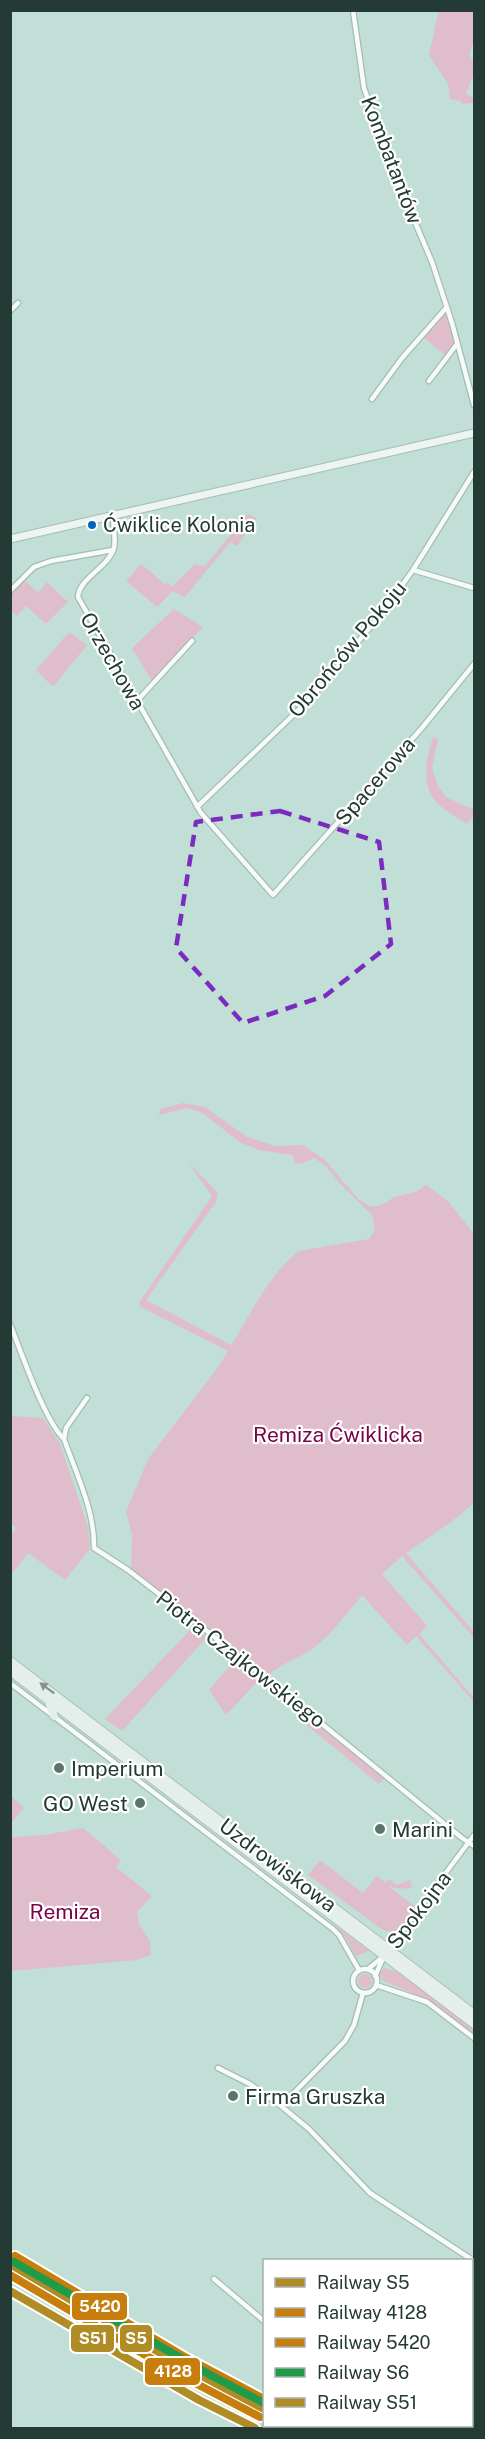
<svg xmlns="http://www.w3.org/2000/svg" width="485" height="2439" viewBox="0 0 485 2439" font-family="'Public Sans',sans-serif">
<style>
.green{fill:#dfbdcb}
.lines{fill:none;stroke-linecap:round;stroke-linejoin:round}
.street-casing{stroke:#a4bcb5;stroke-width:7}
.secondary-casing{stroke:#a4bcb5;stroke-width:9}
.primary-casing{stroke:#aebeb9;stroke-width:10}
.street{stroke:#f6faf9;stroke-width:4.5}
.secondary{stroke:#edf4f2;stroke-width:7}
.primary{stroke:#e4efec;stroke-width:8}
.rail-1-casing{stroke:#fff;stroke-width:12}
.rail-2-casing{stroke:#fff;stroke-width:12}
.rail-3-casing{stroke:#fff;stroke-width:12}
.rail-4-casing{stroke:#fff;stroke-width:12}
.rail-5-casing{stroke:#fff;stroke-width:12}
.rail-1{stroke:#b08c26;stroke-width:8}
.rail-2{stroke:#c87e0d;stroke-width:8}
.rail-3{stroke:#c87e0d;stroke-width:8}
.rail-4{stroke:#1f9b4a;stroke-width:8}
.rail-5{stroke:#b08c26;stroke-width:8}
.oneway{fill:#849490}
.marked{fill:none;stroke:#7b2cbf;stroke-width:4.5;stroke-dasharray:12 8;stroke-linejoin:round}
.bus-dot{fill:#0065bd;stroke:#fff;stroke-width:2}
.poi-dot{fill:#5b746d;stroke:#fff;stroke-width:2}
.labels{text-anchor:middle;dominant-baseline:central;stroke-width:4.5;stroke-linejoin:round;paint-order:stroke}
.bus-label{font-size:20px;fill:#243a34;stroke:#fff;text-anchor:start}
.street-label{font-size:21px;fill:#243a34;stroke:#fff}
.park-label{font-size:21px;fill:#7b0146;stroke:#fff}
.poi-label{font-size:21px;fill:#243a34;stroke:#fff;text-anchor:start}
.line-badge{stroke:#fff;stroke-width:2}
.badge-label{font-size:16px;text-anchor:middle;font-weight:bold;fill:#fff}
</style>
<rect width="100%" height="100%" fill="#c1dfd6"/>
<path class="green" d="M439,10L474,11V39L469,55C479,70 472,78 466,93L473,98V103L461,104V101L450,99L448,84L429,55Z
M446,311L455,344L445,355L423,337Z
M248,514L256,518L237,546L230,542L185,597L173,591L157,607L126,581L141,564L165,584L168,582L172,587L195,564L204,567Z
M24,580L38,593L47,582L68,602L46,624L26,606L17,616L11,610V595Z
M174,609L203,627L152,681L132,648Z
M69,632L87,645L53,687L36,670Z
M433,737L438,739L432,768L438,786L446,797L474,810V816L467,824C458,818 447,812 439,805C420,787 426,759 433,737Z
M183,1103L205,1107L247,1137L276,1146L303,1145L325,1160L359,1200L371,1207L382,1205L394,1197L416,1192L426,1185L448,1201L474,1234V1503L447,1525L406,1553L474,1632V1638L402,1556L382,1574L427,1626L419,1634L474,1698V1702L416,1636L407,1645L362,1595C345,1615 329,1639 306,1653C293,1660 281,1665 269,1674L131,1570L132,1535L126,1512L148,1459L219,1366L228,1351L141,1307L139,1303L212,1196L188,1162L218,1193L216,1202L146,1300L231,1345C252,1313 268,1275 299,1251L369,1239L375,1230L372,1215L341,1185L326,1166L314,1158L301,1164L295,1163L292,1155L259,1150L241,1143L201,1112L187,1108L159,1115L160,1109Z
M12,1416L43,1418L60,1444L88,1527L90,1544L89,1550L65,1580L28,1553L11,1575V1536L16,1528L10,1523Z
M194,1626L207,1637L122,1731L105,1719Z
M235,1660L261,1678L226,1715L209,1690Z
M310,1716L385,1777L379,1784L304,1723Z
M11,1796L24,1808L11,1823Z
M83,1828L121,1860L116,1867L152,1896L137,1912L139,1924L150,1941L151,1955L137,1960L11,1971V1837L45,1835Z
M320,1860L363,1893L377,1876L386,1883L389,1879L397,1885L410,1880L412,1887C407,1889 399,1889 394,1888L387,1885L417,1908L398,1933L383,1930L308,1875Z
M335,1925L369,1951L356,1956L346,1938Z
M385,1968L398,1972L474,2029V2035L429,2000L382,1980L379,1973Z
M358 1981a7 7 0 1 1 14 0a7 7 0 1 1-14 0Z"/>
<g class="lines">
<g class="street-casing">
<path id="street" d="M353,10L364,88L392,168L432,262L452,323L474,405
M10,311L18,303
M429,381L457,344
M372,399L402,358L447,307
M113,515C113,526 116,538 114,548C108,568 79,578 78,597L201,813L273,895L421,729L474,664
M413,570L474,588
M10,591L34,567L51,561L113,550
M136,702L192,641
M197,807L311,698L382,613L413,570L474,472
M10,1324C21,1351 44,1420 64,1439
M87,1398L66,1428L64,1439C76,1473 95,1511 94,1548L128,1570L225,1645L462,1838L474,1846
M10,1683L333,1929L339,1935L359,1970
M389,1949L474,1835
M353 1981a12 12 0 1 1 24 0a12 12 0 1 1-24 0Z
M368,1969L384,1956
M375,1976L384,1956
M376,1985L427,2002L474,2038
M218,2068L250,2084L281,2106L309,2129L370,2193L474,2261
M281,2106L345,2041L354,2025L363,1993
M214,2279L264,2321
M472,2416L474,2419
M409,2426L415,2428"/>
</g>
<g class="secondary-casing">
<path id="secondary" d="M10,539L474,433"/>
</g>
<g class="primary-casing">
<path id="primary" d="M10,1661L474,2014
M10,1671L474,2024
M49,1702L54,1716"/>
</g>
<use href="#street" class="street"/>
<use href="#secondary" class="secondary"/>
<use href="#primary" class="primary"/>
<g class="rail-1-casing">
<path id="rail-1" d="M10,2264L179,2364L264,2409"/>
</g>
<g class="rail-2-casing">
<path id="rail-2" d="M10,2275L174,2372L260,2417"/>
</g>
<g class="rail-3-casing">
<path id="rail-3" d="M15,2256L183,2356L264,2399"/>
</g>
<g class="rail-4-casing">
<path id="rail-4" d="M14,2262L212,2376L264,2403"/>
</g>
<g class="rail-5-casing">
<path id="rail-5" d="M10,2291L199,2400L255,2428"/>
</g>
<use href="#rail-1" class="rail-1"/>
<use href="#rail-2" class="rail-2"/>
<use href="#rail-3" class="rail-3"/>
<use href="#rail-4" class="rail-4"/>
<use href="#rail-5" class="rail-5"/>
</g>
<defs><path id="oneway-solid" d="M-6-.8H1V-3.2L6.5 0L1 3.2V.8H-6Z" transform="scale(1.5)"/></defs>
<use class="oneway" href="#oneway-solid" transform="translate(47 1688) rotate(-143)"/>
<path class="marked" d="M280,811L379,842L391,944L325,996L243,1023L176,948L196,822Z"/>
<circle class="bus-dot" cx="92" cy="525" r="5"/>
<g class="poi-dot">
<circle cx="59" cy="1768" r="6"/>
<circle cx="140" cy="1803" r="6"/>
<circle cx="380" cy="1829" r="6"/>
<circle cx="233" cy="2096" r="6"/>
</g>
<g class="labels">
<g class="bus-label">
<text x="103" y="525">Ćwiklice Kolonia</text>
</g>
<g class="street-label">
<text transform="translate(392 160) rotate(69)">Kombatantów</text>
<text transform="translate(347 649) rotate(-50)">Obrońców Pokoju</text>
<text transform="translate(113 661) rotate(60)">Orzechowa</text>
<text transform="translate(375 781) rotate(-49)">Spacerowa</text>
<text transform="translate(241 1659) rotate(38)">Piotra Czajkowskiego</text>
<text transform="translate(278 1865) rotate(37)">Uzdrowiskowa</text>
<text transform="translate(419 1910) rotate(-53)">Spokojna</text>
</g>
<g class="park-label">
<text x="338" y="1434">Remiza Ćwiklicka</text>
<text x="65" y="1911">Remiza</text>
</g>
<g class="poi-label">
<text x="71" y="1768">Imperium</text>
<text x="128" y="1803" text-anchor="end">GO West</text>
<text x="392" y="1829">Marini</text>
<text x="245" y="2096">Firma Gruszka</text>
</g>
</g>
<g class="line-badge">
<rect x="71" y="2292" width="57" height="29" rx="6" fill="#c87e0d"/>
<rect x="119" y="2324" width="34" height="29" rx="6" fill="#b08c26"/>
<rect x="70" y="2324" width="45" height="29" rx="6" fill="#b08c26"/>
<rect x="144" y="2357" width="57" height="29" rx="6" fill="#c87e0d"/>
</g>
<g class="badge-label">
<text x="100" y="2312">5420</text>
<text x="136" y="2344">S5</text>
<text x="93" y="2344">S51</text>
<text x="173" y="2377">4128</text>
</g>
<rect width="485" height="2439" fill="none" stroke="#243a34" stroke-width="24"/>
<rect x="263" y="2259" width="210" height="168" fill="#ffffff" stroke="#a7b0ae" stroke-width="1.5"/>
<rect x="275" y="2278" width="30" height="9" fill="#b08c26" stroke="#a7b0ae" stroke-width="1.5"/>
<text x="317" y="2289" font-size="18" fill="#243a34">Railway S5</text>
<rect x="275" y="2308" width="30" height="9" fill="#c87e0d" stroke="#a7b0ae" stroke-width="1.5"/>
<text x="317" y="2319" font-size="18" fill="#243a34">Railway 4128</text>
<rect x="275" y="2338" width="30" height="9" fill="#c87e0d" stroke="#a7b0ae" stroke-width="1.5"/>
<text x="317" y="2349" font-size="18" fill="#243a34">Railway 5420</text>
<rect x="275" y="2368" width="30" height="9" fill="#1f9b4a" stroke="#a7b0ae" stroke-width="1.5"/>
<text x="317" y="2379" font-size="18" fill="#243a34">Railway S6</text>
<rect x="275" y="2398" width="30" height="9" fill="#b08c26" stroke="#a7b0ae" stroke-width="1.5"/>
<text x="317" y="2409" font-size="18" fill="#243a34">Railway S51</text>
</svg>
